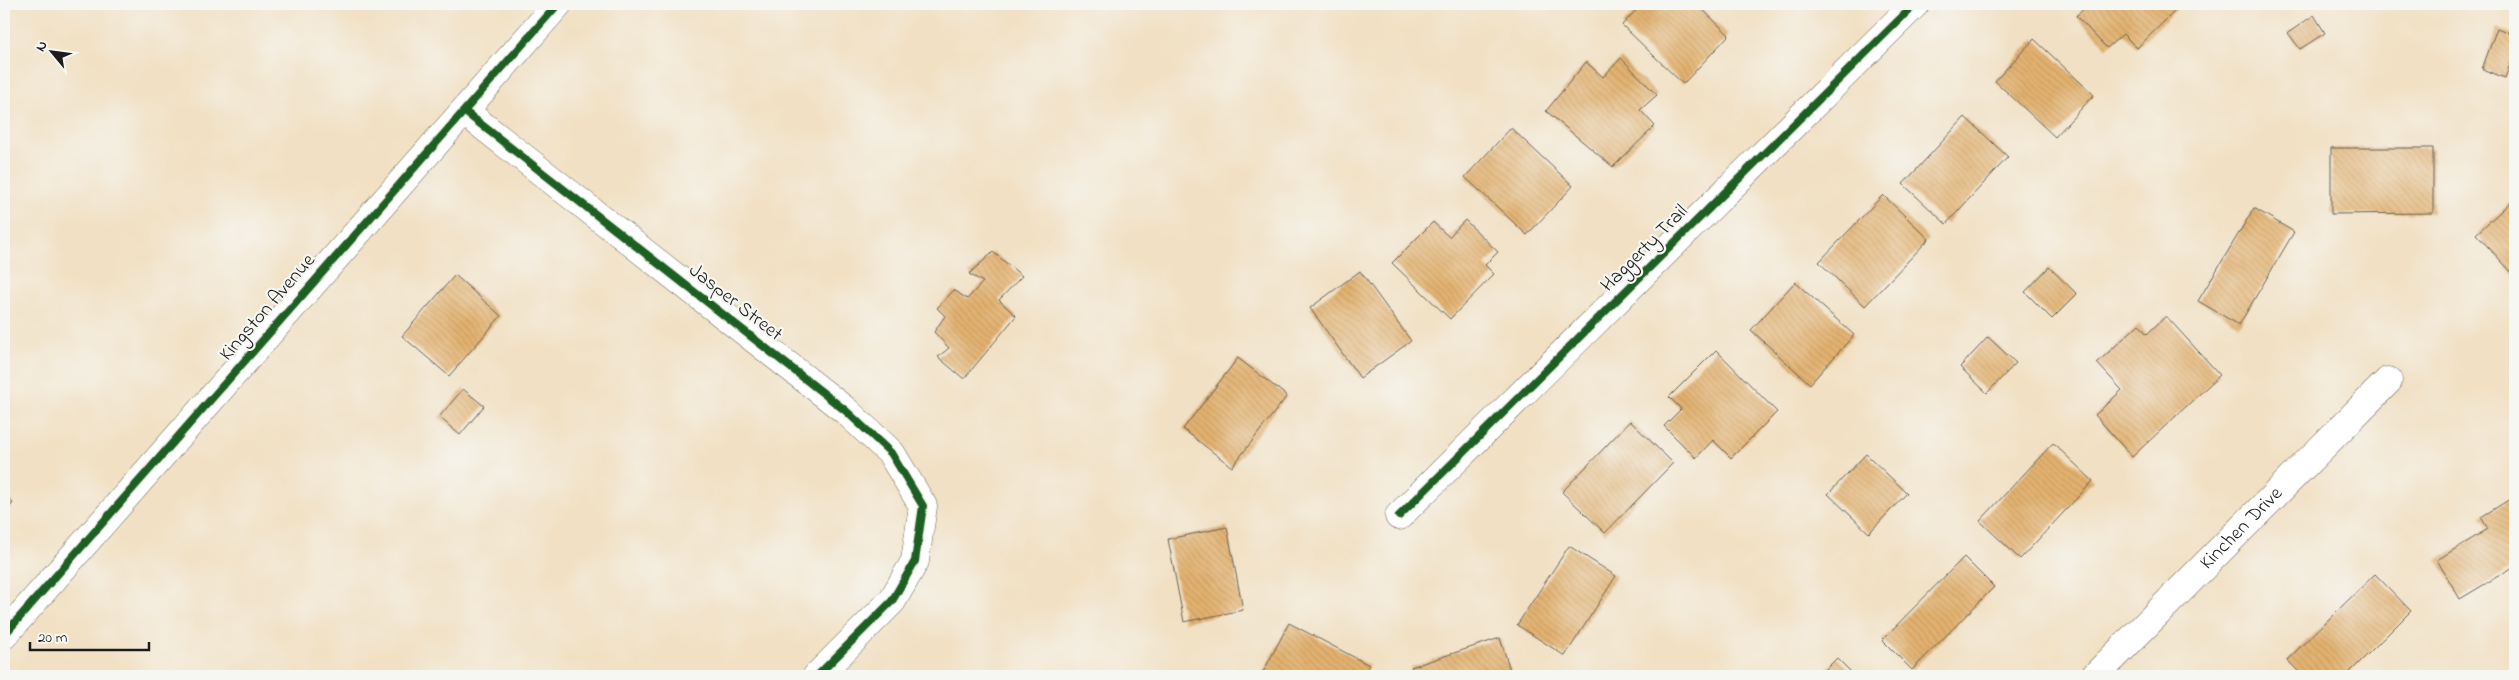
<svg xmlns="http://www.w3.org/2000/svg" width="2519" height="680" viewBox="0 0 2519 680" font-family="'Indie Flower',sans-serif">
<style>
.building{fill:url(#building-back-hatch)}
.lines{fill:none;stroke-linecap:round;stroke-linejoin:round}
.minor-casing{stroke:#676156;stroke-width:29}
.tertiary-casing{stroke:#676156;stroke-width:29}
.minor{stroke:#fff;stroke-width:28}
.tertiary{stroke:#fff;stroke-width:28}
.cycleway-casing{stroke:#f6f6f2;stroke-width:11}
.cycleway{stroke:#1b5e20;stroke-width:8}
.labels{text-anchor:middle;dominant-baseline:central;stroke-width:4.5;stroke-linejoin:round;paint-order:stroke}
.street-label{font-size:20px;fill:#1c1c1c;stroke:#f6f6f2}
</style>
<defs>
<pattern id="building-back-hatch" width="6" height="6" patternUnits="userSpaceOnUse" patternTransform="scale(1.25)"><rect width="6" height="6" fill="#e3b270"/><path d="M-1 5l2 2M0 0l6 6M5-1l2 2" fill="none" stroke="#c29860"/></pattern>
</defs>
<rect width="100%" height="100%" fill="#f6f6f2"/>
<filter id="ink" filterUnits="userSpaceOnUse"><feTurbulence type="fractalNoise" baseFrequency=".02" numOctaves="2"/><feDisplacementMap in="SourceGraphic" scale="10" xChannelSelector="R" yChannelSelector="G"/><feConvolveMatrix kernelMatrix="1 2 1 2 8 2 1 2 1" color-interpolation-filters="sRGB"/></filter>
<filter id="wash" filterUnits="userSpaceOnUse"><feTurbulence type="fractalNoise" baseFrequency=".0096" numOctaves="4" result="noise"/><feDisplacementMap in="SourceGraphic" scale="20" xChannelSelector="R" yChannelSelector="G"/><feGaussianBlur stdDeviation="1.12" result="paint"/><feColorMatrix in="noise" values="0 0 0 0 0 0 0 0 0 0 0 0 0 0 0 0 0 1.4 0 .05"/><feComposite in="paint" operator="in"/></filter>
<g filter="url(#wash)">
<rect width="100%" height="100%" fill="#f1e0c3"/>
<g id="blocks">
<path class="building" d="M1642,4H1697L1729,35L1683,84L1622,25Z
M2089,4H2176L2179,7L2137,48L2123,34L2107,48L2076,16Z
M2314,15L2325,33L2300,49L2288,33Z
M2497,28L2515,35V51L2505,78L2482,69Z
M2034,39L2094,95L2055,137L1995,81Z
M1621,58L1657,95L1640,110L1655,126L1613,167L1546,111L1586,62L1603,77Z
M1965,117L2008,157L1946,224L1903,184Z
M1511,128L1573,186L1527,235L1465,177Z
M2331,148H2433V213L2331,214Z
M1883,195L1929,239L1865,306L1819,262Z
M2515,198V276L2476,234Z
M2254,208L2294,232L2239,325L2198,301Z
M1465,220L1498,252L1485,265L1494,274L1450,319L1392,263L1433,222L1449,237Z
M993,252L1022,276L999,300L1016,316L964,379L938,357L949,348L934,332L945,316L937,308L954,290L967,299L983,282L969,274Z
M2049,267L2077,294L2052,319L2025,292Z
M1360,271L1411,341L1360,378L1310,308Z
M455,275L501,316L449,376L402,336Z
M1795,282L1854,335L1810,384L1751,330Z
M2166,316L2220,375L2132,457L2095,415L2122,390L2097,363L2139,324L2147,334Z
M1988,337L2016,363L1987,393L1960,367Z
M1716,350L1777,412L1731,458L1713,440L1696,458L1664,426L1681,409L1669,397Z
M1238,358L1287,396L1232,467L1183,429Z
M463,389L484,406L460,435L439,417Z
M1630,421L1673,463L1605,533L1562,492Z
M2053,443L2093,481L2020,559L1980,521Z
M1866,454L1907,493L1869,533L1828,494Z
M4,495L13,503L4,514Z
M2515,496V566L2460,599L2437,560L2488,529L2481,517Z
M1227,527L1243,610L1184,622L1168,539Z
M1569,546L1616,576L1565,656L1517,625Z
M1964,557L1994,587L1912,670L1882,640Z
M2375,574L2411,611L2346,676H2303L2287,660Z
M1289,623L1369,665L1363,676H1261Z
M1500,638L1512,676H1414L1411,667Z
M1837,658L1855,676H1819Z"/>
</g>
</g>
<g filter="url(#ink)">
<use href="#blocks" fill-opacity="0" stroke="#676156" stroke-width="1"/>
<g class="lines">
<g class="minor-casing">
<g id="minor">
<path d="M464,111L846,411L891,453L923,506L915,561L892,601L817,676"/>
<path d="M1399,516L1915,4"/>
<path id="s1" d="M2095,676L2388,381"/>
</g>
</g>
<g class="tertiary-casing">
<path id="tertiary" d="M4,635L558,4"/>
</g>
<use href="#minor" class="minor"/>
<use href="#tertiary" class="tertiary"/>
<g class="cycleway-casing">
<path id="cycleway" d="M464,111L846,411L891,453L923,506L915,561L892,601L817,676
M1399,516L1915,4
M4,635L558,4"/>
</g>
<use href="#cycleway" class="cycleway"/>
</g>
</g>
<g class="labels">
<g class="street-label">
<text transform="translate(1645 249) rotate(-45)">Haggerty Trail</text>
<text transform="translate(735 303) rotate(38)">Jasper Street</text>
<text transform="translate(268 308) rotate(-49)">Kingston Avenue</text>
<text stroke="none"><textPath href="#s1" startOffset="208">Kinchen Drive</textPath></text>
</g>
</g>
<rect width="2519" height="680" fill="none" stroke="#f6f6f2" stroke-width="20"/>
<g transform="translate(52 52) rotate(299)" stroke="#f6f6f2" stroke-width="4" paint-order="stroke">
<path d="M0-4L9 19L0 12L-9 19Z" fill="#1c1c1c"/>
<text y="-8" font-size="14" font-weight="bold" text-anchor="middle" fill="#1c1c1c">N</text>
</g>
<path d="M30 642v8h119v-8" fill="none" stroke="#1c1c1c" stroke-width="2.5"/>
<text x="38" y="642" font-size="15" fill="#1c1c1c" stroke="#f6f6f2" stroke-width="4" paint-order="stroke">20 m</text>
</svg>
